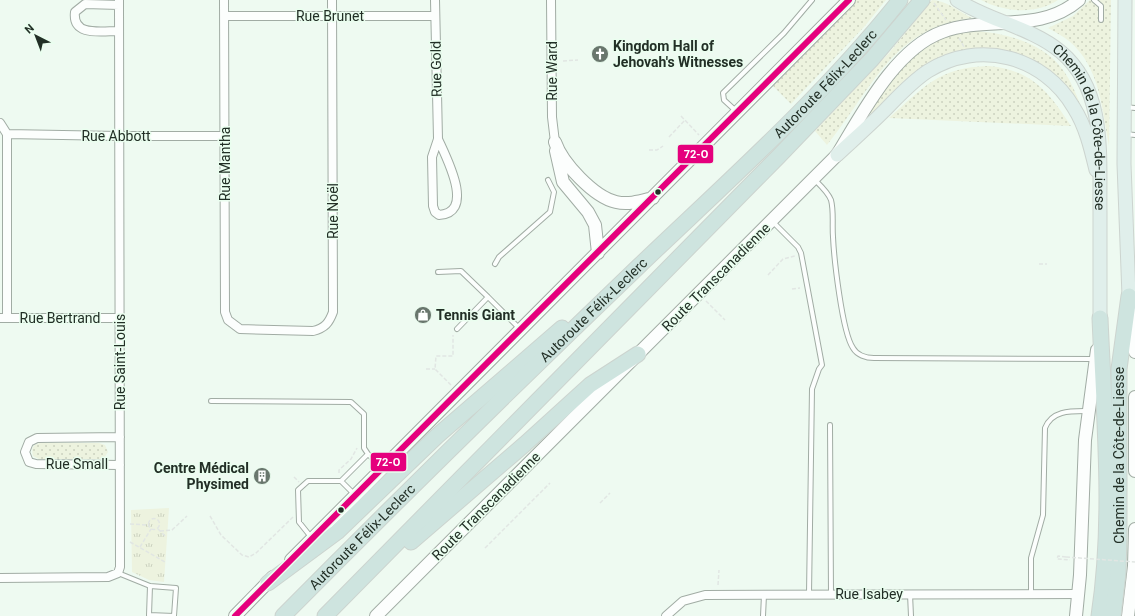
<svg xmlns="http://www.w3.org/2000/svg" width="1135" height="616" viewBox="0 0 1135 616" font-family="Roboto,sans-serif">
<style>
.grass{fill:url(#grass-dots)}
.park{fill:url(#park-tufts)}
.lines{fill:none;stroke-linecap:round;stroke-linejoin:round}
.lane-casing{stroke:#a1aca4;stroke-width:6}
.street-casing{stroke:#a1aca4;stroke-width:10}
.secondary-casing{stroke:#a1aca4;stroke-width:14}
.primary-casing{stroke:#ccd4cf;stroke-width:15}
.highway-casing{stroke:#ccd4cf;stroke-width:17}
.path{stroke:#e1e6e3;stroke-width:1.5;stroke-dasharray:4 2;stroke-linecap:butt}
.lane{stroke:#fcfefd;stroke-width:4}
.street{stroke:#fcfefd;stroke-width:8}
.secondary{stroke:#fcfefd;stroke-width:12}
.primary{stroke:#e0efeb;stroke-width:13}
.highway{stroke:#cee4df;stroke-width:15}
.path-bridge{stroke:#e1e6e3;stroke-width:1.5;stroke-dasharray:4 2;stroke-linecap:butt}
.bus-1-casing{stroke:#eafeef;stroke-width:9}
.bus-1{stroke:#e5007d;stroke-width:6}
.bus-dot{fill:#222f26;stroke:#eafeef;stroke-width:1.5}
.labels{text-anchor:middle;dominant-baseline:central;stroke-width:3;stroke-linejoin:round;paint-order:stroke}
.street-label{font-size:14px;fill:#222f26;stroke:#eafeef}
.poi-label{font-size:14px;font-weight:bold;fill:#222f26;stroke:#eafeef;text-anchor:start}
.line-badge{stroke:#eafeef;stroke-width:1.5}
.badge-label{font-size:11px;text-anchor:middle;font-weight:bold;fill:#fff}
</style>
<defs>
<pattern id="grass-dots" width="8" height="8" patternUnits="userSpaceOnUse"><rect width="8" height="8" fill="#edf3df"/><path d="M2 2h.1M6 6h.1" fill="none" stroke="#cbd1bf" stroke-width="1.8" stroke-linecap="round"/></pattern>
<pattern id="park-tufts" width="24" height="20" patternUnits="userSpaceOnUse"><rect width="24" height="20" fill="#edf3df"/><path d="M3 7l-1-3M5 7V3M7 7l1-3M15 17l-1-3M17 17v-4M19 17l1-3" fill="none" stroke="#cbd1bf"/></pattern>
</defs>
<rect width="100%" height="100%" fill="#eefaf1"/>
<path class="grass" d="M855,0H886L864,27L791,104L773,86L834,24Z
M932,0C945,0 960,12 972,18C892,28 873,88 827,145L815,131L890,52Z
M981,0H1058C1036,15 1004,12 981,0Z
M1090,0H1111L1109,146C1102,108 1100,67 1069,41C1063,36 1055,32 1048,28L1073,16Z
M975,31C1006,33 1044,43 1063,70C1071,81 1076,94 1081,106L1078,107L1069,93L992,49H973L940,57L926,64L905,80L871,114L868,111C890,83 914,45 951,34C958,32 967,32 975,31Z
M989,66C1032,70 1049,92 1071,126L889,118C924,87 939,67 989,66Z
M41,443H99L105,445L108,452L104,458L100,459H39L33,456C31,448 33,444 41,443Z"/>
<path class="park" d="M169,508L164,582L149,580L132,572L131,510Z"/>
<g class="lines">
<g class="lane-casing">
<path id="lane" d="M1094,0L1101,6V20
M1125,107L1135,108
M736,111L724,100L723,93L784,33L812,0
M1125,134L1135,135
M814,179C820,185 828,192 831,200C834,211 832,225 833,237C834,258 842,332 853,348C857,355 866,358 874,358L1095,359
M773,222L798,247L801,253L822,365L819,369L812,389L809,594
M495,264L499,257L550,212L554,192L548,180
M438,272L461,271L488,297
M457,329L488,297L520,329
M211,401L351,402L364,414V448L368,454
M830,425L831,594
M354,494L341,481L368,454L381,467
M311,537L299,522L298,490L308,481H341
M118,573L150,586L176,588L174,616L149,615L150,586
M910,594L911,616
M1031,594V558L1043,515L1045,428C1052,410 1071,411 1088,411
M763,616L764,595"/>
</g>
<g class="street-casing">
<path id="street" d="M224,0L225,312L228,320L240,329L313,331C325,328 329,323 333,312L332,0
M435,0L438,139L432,157L433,206L435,212L439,215C476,213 446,157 438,139
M551,0L552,117L555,142
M119,5L85,4L75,12C72,37 101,31 119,31
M225,16H435
M0,123L7,134V318
M7,134L118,136H225
M0,318H120
M120,465L36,464L29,462L25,452L29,442L37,438L120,437
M0,578L108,577L118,573L120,567L119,0
M666,616L683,601L705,595L1079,594"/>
</g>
<g class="secondary-casing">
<path id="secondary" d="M555,142C562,163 594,197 616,202C629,205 641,201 653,198
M556,151L563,182L588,212L595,225L598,253
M1130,312L1135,352
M1135,397V471
M291,560L849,0
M235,616L273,577
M376,616L837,155C862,114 895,49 942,32C987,15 1040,34 1079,0
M1076,616L1080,575L1085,440L1097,350
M1128,616L1134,566L1135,529"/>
</g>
<g class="primary-casing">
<g id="primary">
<path id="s1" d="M957,0C989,21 1031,27 1061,52C1107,91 1099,158 1100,212C1100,247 1100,283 1100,318"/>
<path d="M1125,0L1124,164L1129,296"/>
<path d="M837,155C852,141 868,127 883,112C897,98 911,82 928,71C979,39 1044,56 1074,108C1086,127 1091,149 1096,170"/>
</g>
</g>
<g class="highway-casing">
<g id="highway">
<path d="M411,542L525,444L590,385L638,354"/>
<path d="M268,583L337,532L437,436L562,328"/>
<path id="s2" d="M283,616C400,498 519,381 639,266C729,180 823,97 900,0"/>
<path d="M325,616L778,157L872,59L922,0"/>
<path d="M1099,616C1114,518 1104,417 1100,318"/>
<path id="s3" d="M1113,616L1118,573L1119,535V369L1129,296"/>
</g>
</g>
<path class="path" d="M934,3L946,20
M959,38L964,47
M563,61L578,60
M681,116L699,135
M669,137L685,120
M649,150H657L663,146
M1039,264H1047
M768,275L783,259L795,256
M792,289L800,288
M706,301L725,320
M426,369H435
M451,385L435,369L436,356H453V335
M339,473V470L351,459L357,448
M294,477L299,482
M600,503L610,493
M210,516L221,535L242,555L249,557L256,553L293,517
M148.5 524a5.5 5.5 0 1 1 11 0a5.5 5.5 0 1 1-11 0Z
M130,524L148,525
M158,529L165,536
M160,531L172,530L187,516
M130,542L165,562
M140,547L151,529
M485,548L550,483
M1066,557L1058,556L1057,559L1070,560
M718,585L719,570"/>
<use href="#lane" class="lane"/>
<use href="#street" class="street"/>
<use href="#secondary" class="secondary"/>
<use href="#primary" class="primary"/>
<use href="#highway" class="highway"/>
<path class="path-bridge" d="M1066,557L1135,562"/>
<g class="bus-1-casing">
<path id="bus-1" d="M235,616L849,0"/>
</g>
<use href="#bus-1" class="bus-1"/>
</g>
<defs>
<g id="church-disc" transform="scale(0.9)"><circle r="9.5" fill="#69766d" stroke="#eafeef"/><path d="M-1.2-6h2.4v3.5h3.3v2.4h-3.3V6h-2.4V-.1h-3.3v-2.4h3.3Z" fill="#fff"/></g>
<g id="shop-disc" transform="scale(0.9)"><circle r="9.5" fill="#69766d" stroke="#eafeef"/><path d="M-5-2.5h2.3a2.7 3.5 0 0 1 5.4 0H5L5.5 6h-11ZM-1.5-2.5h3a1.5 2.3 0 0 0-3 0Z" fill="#fff"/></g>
<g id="building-disc" transform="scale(0.9)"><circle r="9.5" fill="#69766d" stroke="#eafeef"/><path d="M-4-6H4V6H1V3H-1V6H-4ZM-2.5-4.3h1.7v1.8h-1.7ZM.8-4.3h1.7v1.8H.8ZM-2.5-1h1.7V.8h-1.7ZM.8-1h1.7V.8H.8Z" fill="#fff"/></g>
</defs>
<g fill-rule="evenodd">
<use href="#church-disc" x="600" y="54"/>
<use href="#shop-disc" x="423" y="315"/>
<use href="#building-disc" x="262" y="476"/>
</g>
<g class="bus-dot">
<circle cx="658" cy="192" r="3.5"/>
<circle cx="341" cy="510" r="3.5"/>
</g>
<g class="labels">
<g class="street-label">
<text x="330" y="16">Rue Brunet</text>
<text transform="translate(436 69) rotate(-91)">Rue Gold</text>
<text transform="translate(552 71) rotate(-90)">Rue Ward</text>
<text stroke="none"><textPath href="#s2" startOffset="760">Autoroute Félix-Leclerc</textPath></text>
<text stroke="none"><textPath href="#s1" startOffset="197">Chemin de la Côte-de-Liesse</textPath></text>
<text x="116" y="136">Rue Abbott</text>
<text transform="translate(225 164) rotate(-90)">Rue Mantha</text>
<text transform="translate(333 211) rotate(-90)">Rue Noël</text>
<text transform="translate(716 277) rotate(-45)">Route Transcanadienne</text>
<text stroke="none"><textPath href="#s2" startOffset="436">Autoroute Félix-Leclerc</textPath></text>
<text x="60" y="318">Rue Bertrand</text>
<text transform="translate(120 362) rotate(-90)">Rue Saint-Louis</text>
<text stroke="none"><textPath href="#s3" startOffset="161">Chemin de la Côte-de-Liesse</textPath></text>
<text x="77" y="464">Rue Small</text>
<text transform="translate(486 506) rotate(-45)">Route Transcanadienne</text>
<text stroke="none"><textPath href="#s2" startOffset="112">Autoroute Félix-Leclerc</textPath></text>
<text x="869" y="594">Rue Isabey</text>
</g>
<g class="poi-label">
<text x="613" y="46">Kingdom Hall of<tspan x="613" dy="16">Jehovah's Witnesses</tspan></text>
<text x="436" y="315">Tennis Giant</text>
<text x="249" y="468" text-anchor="end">Centre Médical<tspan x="249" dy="16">Physimed</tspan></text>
</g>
</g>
<g class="line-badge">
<rect x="677" y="144" width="37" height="20" rx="4" fill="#e5007d"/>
<rect x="370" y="452" width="37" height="20" rx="4" fill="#e5007d"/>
</g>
<g class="badge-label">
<text x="696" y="158">72-O</text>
<text x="388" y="466">72-O</text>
</g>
<g transform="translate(36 36) rotate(318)" stroke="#eafeef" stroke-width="3" paint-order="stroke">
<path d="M0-3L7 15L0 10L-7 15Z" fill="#222f26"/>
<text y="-6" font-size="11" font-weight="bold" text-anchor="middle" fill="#222f26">N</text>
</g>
</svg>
